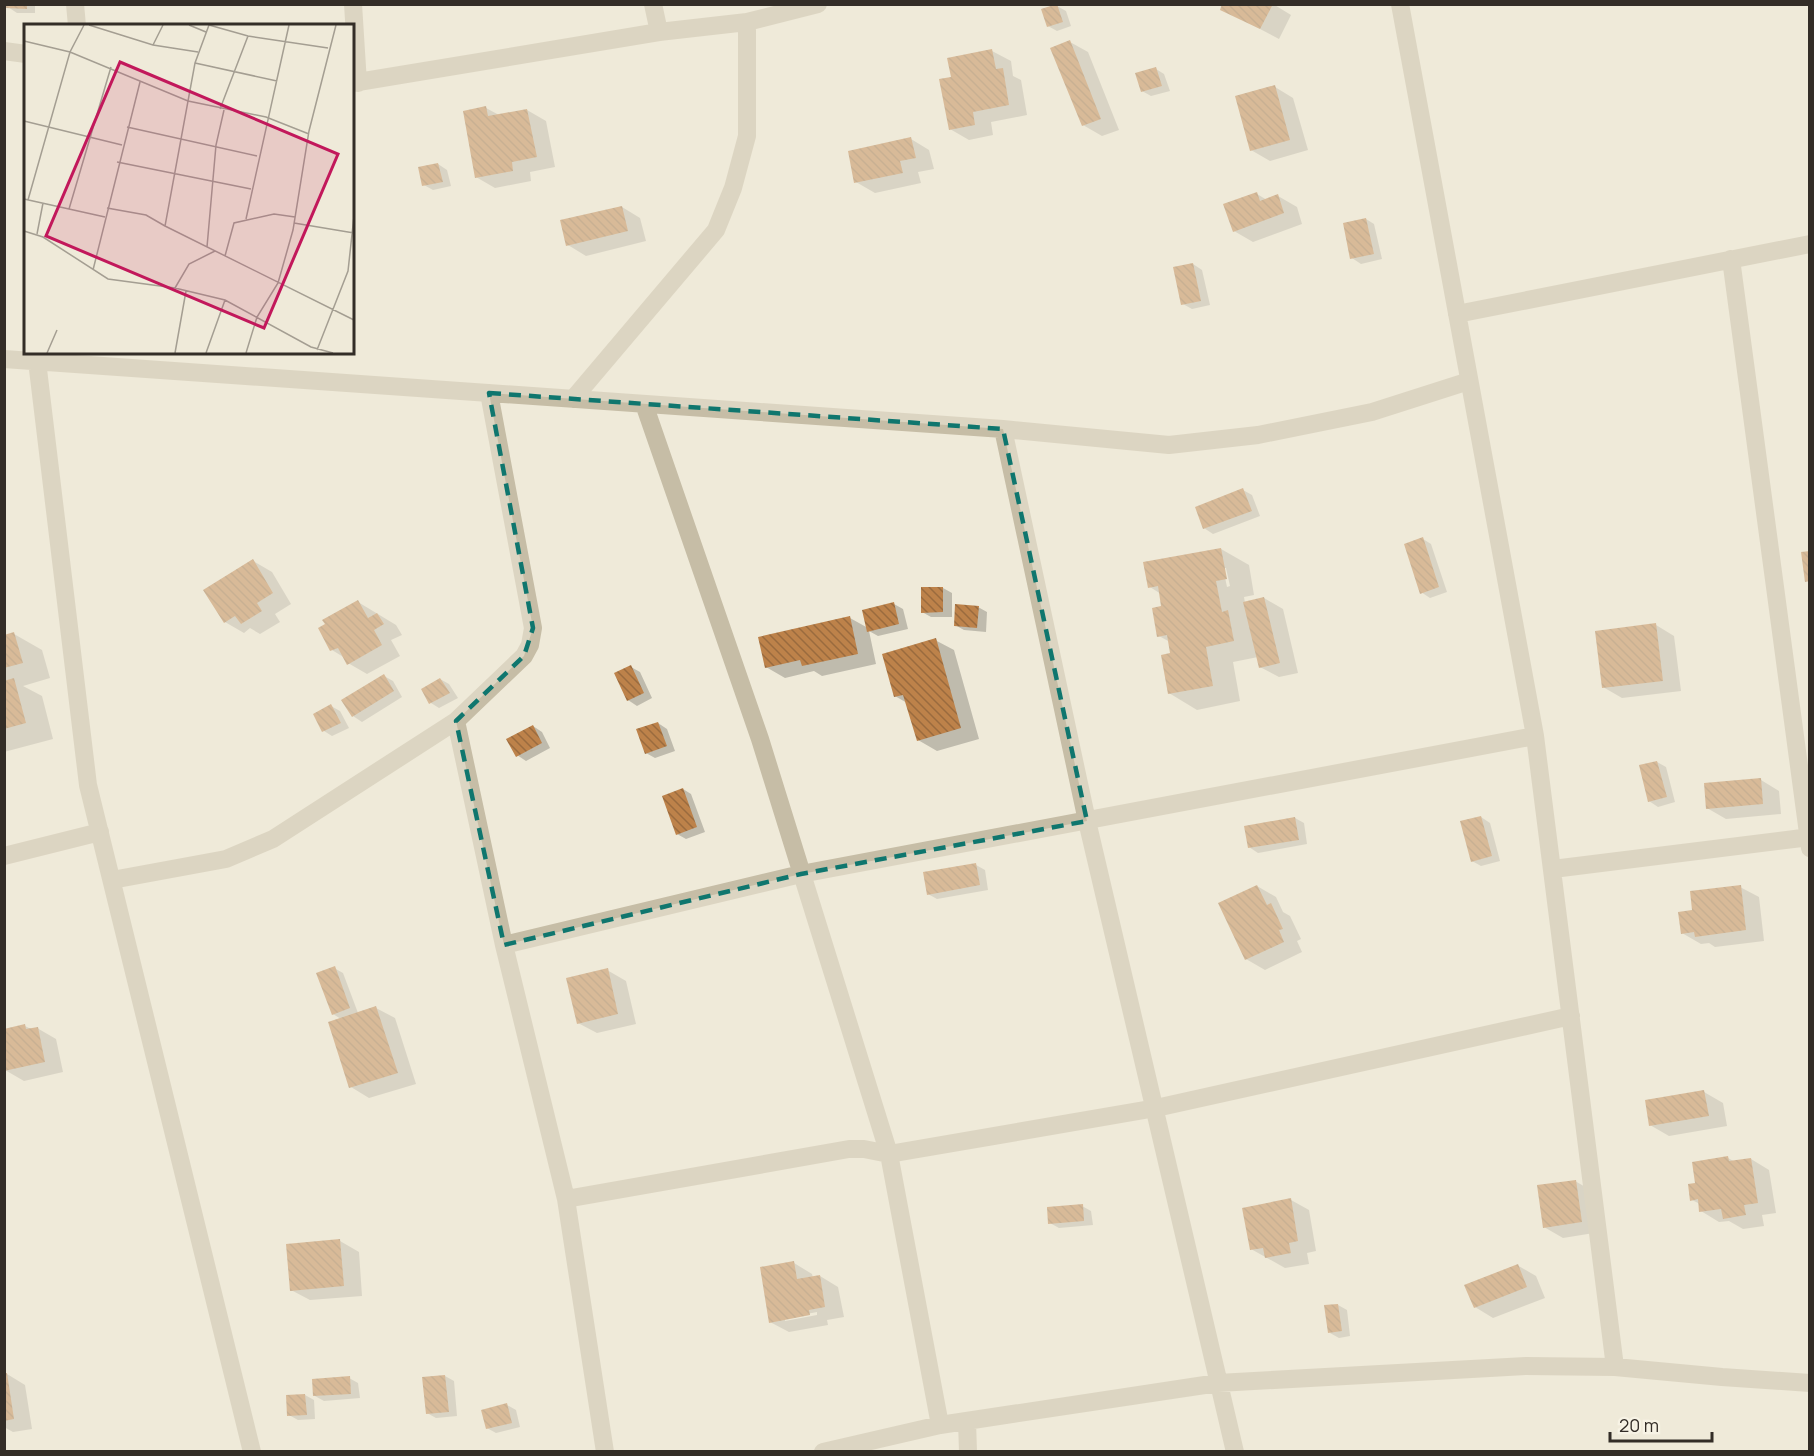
<svg xmlns="http://www.w3.org/2000/svg" width="1814" height="1456" viewBox="0 0 1814 1456" font-family="Manrope,sans-serif">
<style>
.shadow{fill:#0003;fill-rule:evenodd}
.building{fill:url(#building-back-hatch)}
.lines{fill:none;stroke-linecap:round;stroke-linejoin:round}
.street{stroke:#c6bda6;stroke-width:18}
.marked{fill:none;stroke:#0f766e;stroke-width:4.5;stroke-dasharray:12 8;stroke-linejoin:round}
.inset-road{fill:none;stroke:#a49e92;stroke-width:1.5}
.view{fill:#c2185b;fill-opacity:0.15;stroke:#c2185b;stroke-width:3}
.inset-edge{fill:none;stroke:#332d27;stroke-width:3}
</style>
<defs>
<pattern id="building-back-hatch" width="6" height="6" patternUnits="userSpaceOnUse" patternTransform="scale(1.5)"><rect width="6" height="6" fill="#bd824a"/><path d="M-1 5l2 2M0 0l6 6M5-1l2 2" fill="none" stroke="#9a6b3e"/></pattern>
</defs>
<rect width="100%" height="100%" fill="#efead9"/>
<path class="shadow" d="M8,4H35V13H17L8,7Z
M1224,4H1273L1291,15L1279,39L1222,9Z
M1057,6L1066,11L1071,26L1057,31L1048,26Z
M1070,42L1088,52L1119,130L1102,136L1083,125Z
M992,51L1011,61L1013,76L1021,80L1027,115L991,122L993,135L969,140L950,129L953,78Z
M1156,69L1164,74L1170,91L1151,96L1142,91Z
M1275,87L1293,98L1308,150L1270,161L1251,150Z
M486,108L499,115L527,110L546,121L555,167L530,172L531,181L495,188L476,177Z
M911,139L929,150L934,169L918,172L921,183L875,193L856,182Z
M438,164L447,170L451,186L433,190L424,185Z
M1257,194L1267,200L1278,196L1297,207L1302,224L1253,242L1234,231Z
M622,207L640,218L646,241L586,256L568,245Z
M1366,219L1374,224L1382,259L1361,264L1352,258Z
M1193,264L1202,270L1210,305L1192,309L1183,304Z
M1243,490L1252,495L1260,516L1213,534L1204,528Z
M1423,539L1431,544L1447,592L1430,598L1421,592Z
M1221,549L1249,565L1254,595L1244,597L1245,603L1264,598L1283,609L1298,673L1279,677L1260,667L1258,657L1233,662L1240,701L1197,710L1169,693L1172,654L1170,642L1159,636L1163,608L1161,594L1150,587ZM1223,568H1226L1230,586L1227,587Z
M253,561L272,572L291,604L275,614L280,622L260,634L250,628L244,633L225,622Z
M943,588L952,593V617H931L922,612Z
M358,602L396,625L402,635L391,640L400,656L367,674L348,663L345,658L332,650L320,628Z
M894,604L903,609L908,629L878,636L869,631L876,664L822,676L814,671L785,678L766,667L850,618L868,628Z
M978,607L987,612L986,632L964,630L955,625Z
M1656,625L1674,636L1681,691L1622,698L1603,687Z
M14,634L42,650L50,678L23,686L42,696L53,739L4,752V636Z
M935,640L954,650L979,739L937,751L918,740L907,703L895,696Z
M631,667L640,672L652,698L637,706L628,700Z
M384,676L393,681L402,697L362,722L353,716Z
M440,679L449,684L458,698L439,708L431,703Z
M331,706L340,711L349,728L332,736L324,731L315,715Z
M658,723L667,729L675,751L655,758L646,753Z
M533,726L542,732L550,748L526,761L517,755Z
M1657,762L1666,767L1675,802L1658,807L1649,801Z
M1761,780L1779,791L1781,814L1726,819L1707,808Z
M683,789L691,794L705,832L686,839L677,834Z
M1481,817L1490,823L1500,861L1481,866L1472,861Z
M1295,818L1304,823L1307,844L1258,853L1249,847Z
M976,865L985,870L988,890L937,899L928,894Z
M1257,886L1276,897L1283,912L1290,916L1301,939L1297,941L1302,952L1265,970L1246,959Z
M1740,887L1759,897L1764,941L1715,947L1709,943L1701,944L1682,933L1694,912Z
M334,968L343,973L358,1013L376,1008L395,1018L416,1084L369,1098L351,1087L341,1019L333,1014Z
M607,970L626,981L636,1024L597,1033L578,1023Z
M25,1026L31,1029L37,1028L56,1039L63,1072L24,1081L5,1070Z
M1704,1092L1723,1103L1727,1126L1669,1136L1650,1125Z
M1728,1158L1735,1162L1751,1159L1769,1170L1776,1213L1762,1215L1764,1226L1743,1229L1729,1221L1719,1222L1701,1211L1700,1204L1692,1200L1696,1185Z
M1575,1181L1594,1192L1600,1232L1563,1238L1544,1227Z
M1291,1200L1309,1210L1316,1251L1307,1253L1309,1264L1285,1268L1251,1249Z
M1082,1206L1091,1211L1093,1225L1059,1228L1050,1223Z
M340,1241L359,1252L362,1296L310,1300L291,1290Z
M794,1263L812,1274L813,1278L820,1276L838,1287L844,1317L827,1320L828,1325L789,1332L770,1322ZM817,1312V1315L785,1321V1318Z
M1517,1265L1536,1276L1545,1298L1493,1318L1475,1307Z
M1338,1305L1347,1310L1350,1336L1339,1338L1330,1333Z
M7,1374L25,1385L32,1429L13,1432L4,1427V1375Z
M445,1376L454,1381L457,1416L436,1418L427,1413Z
M349,1378L358,1383L360,1398L324,1401L315,1396Z
M305,1395L314,1400L315,1419L298,1420L289,1415Z
M507,1405L516,1410L520,1427L496,1433L487,1428Z"/>
<path class="building" d="M6,4H27V9L6,8Z
M1057,4L1063,22L1047,27L1041,9Z
M1222,4H1273L1260,29L1220,10Z
M1070,40L1101,119L1082,126L1050,48Z
M992,49L996,69L1003,68L1009,105L973,112L975,125L949,130L939,79L951,77L947,58Z
M1156,67L1162,86L1141,92L1135,73Z
M1275,85L1290,140L1250,151L1235,96Z
M486,106L488,116L527,109L537,157L512,162L513,171L475,178L463,111Z
M911,137L916,158L900,161L903,173L854,183L848,151Z
M438,163L443,182L422,186L418,167Z
M1257,192L1260,201L1278,194L1284,213L1233,232L1223,204Z
M622,206L628,231L566,246L560,220Z
M1366,218L1374,254L1350,259L1343,223Z
M1193,263L1201,301L1181,305L1173,267Z
M1243,488L1252,511L1203,529L1195,507Z
M1423,537L1439,587L1420,594L1404,544Z
M1221,548L1227,579L1216,581L1222,612L1228,610L1234,641L1206,647L1213,686L1168,694L1161,655L1170,653L1167,635L1157,637L1152,608L1161,606L1158,586L1148,588L1143,562Z
M1810,551V581L1805,582L1801,552Z
M253,559L273,593L257,603L262,611L241,624L235,616L224,623L203,590Z
M921,587H943V612L921,613Z
M1264,597L1280,663L1259,668L1243,602Z
M358,600L368,618L377,613L384,624L374,630L382,645L347,665L338,648L330,651L318,628L325,624L322,620Z
M894,602L899,624L867,632L862,610Z
M955,604L979,606L977,628L954,626Z
M850,616L858,654L802,666L800,660L765,668L758,637Z
M1656,623L1663,681L1602,688L1595,631Z
M14,632L23,663L4,668V635Z
M936,638L961,728L917,741L903,695L894,697L882,654Z
M631,665L644,693L627,701L614,673Z
M384,674L394,691L352,717L341,700Z
M14,678L26,723L4,729V681Z
M440,678L450,693L429,704L421,689Z
M331,704L341,723L322,732L313,714Z
M658,722L667,746L645,754L636,729Z
M533,725L542,743L516,757L506,739Z
M1657,761L1667,797L1648,802L1639,765Z
M1761,778L1763,804L1706,809L1704,783Z
M683,788L697,827L676,835L662,796Z
M1481,816L1492,856L1471,862L1460,821Z
M1295,817L1299,840L1248,848L1244,826Z
M976,863L980,885L927,895L923,872Z
M1257,885L1267,905L1271,903L1283,929L1279,930L1284,942L1245,960L1218,903Z
M1741,885L1746,930L1695,937L1694,932L1681,934L1678,912L1692,910L1690,891Z
M335,966L350,1008L332,1015L316,973Z
M608,968L618,1014L577,1024L566,978Z
M376,1006L398,1073L349,1088L328,1022Z
M25,1024L26,1029L38,1027L45,1062L4,1071V1029Z
M1704,1090L1709,1116L1649,1126L1645,1100Z
M1728,1156L1729,1161L1751,1158L1758,1203L1744,1205L1746,1215L1723,1219L1721,1209L1699,1212L1698,1199L1690,1201L1688,1184L1695,1183L1692,1162Z
M1576,1180L1582,1222L1543,1228L1537,1185Z
M1291,1198L1298,1241L1289,1243L1291,1253L1265,1258L1263,1248L1250,1250L1242,1208Z
M1083,1204L1084,1221L1048,1224L1047,1207Z
M340,1239L344,1286L290,1291L286,1244Z
M794,1261L797,1279L820,1275L825,1307L809,1310L810,1315L769,1323L760,1267Z
M1518,1264L1527,1287L1474,1308L1464,1285Z
M1338,1304L1342,1331L1328,1333L1324,1305Z
M4,1373H7L14,1419L4,1421Z
M445,1375L449,1412L426,1414L422,1377Z
M350,1376L351,1394L313,1396L312,1379Z
M305,1394L307,1415L287,1416L286,1395Z
M507,1403L512,1423L486,1429L481,1410Z"/>
<g class="lines">
<path class="street" d="M75,4L77,26
M353,4L358,83
M653,4L659,32
M1400,4L1535,736L1615,1367
M4,51L26,54
M352,83L659,32L747,22L818,4
M1731,259L1810,848
M1457,314L1810,244
M39,352L37,361L88,785L252,1452
M4,359L1003,429L1087,821L1235,1452
M573,399L716,230L733,188L747,136V22
M644,404L760,739L889,1154L940,1425
M1003,429L1169,445L1258,435L1372,412L1469,381
M456,721L504,945L566,1199L605,1452
M4,856L100,832
M1553,869L1810,837
M112,880L226,859L273,839L456,721L524,656L530,645L533,628L489,393
M504,945L801,874L1535,736
M566,1199L849,1149H864L889,1154L1156,1108L1571,1016
M967,1421L968,1452
M823,1452L940,1425L1218,1383L1526,1366L1615,1367L1722,1377L1810,1383"/>
</g>
<path d="M0 0H1814V1456H0ZM489,393L1003,429L1087,821L801,874L504,945L456,721L524,656L533,628Z" fill="#efead9" fill-opacity=".55" fill-rule="evenodd"/>
<path class="marked" d="M489,393L1003,429L1087,821L801,874L504,945L456,721L524,656L533,628Z"/>
<g transform="translate(24 24)">
<rect width="330" height="330" fill="#efead9"/>
<path class="inset-road" d="M65,1L129,21L174,28M165,1L182,8M185,1L171,39L141,202L330,296M185,1L224,12L304,24M0,17L46,28L164,77L242,93L285,110M129,21L139,1M171,39L253,57M196,85L224,12M0,97L98,121M103,103L233,132M93,138L227,165M0,175L81,193M4,176L46,28L60,1M83,184L122,191L141,202M45,185L87,43M222,195L265,1M270,199L330,209M0,207L19,213L84,255L151,264L201,276L287,323L309,329M13,210L19,179M183,223L192,121L200,86M201,232L210,199L250,190L271,193M69,246L116,58M151,264L165,240L191,227M293,326L324,247L330,192M23,329L33,306M151,329L162,267M182,329L201,276M222,329L233,293L254,259L269,206L285,107L312,1"/>
<path class="view" d="M96,38L314,130L240,304L22,212Z"/>
<rect width="330" height="330" class="inset-edge"/>
</g>
<rect width="1814" height="1456" fill="none" stroke="#332d27" stroke-width="12"/>
<path d="M1610 1432v9h102v-9" fill="none" stroke="#332d27" stroke-width="3"/>
<text x="1619" y="1432" font-size="18" fill="#332d27" stroke="#f7f3e5" stroke-width="4.5" paint-order="stroke">20 m</text>
</svg>
